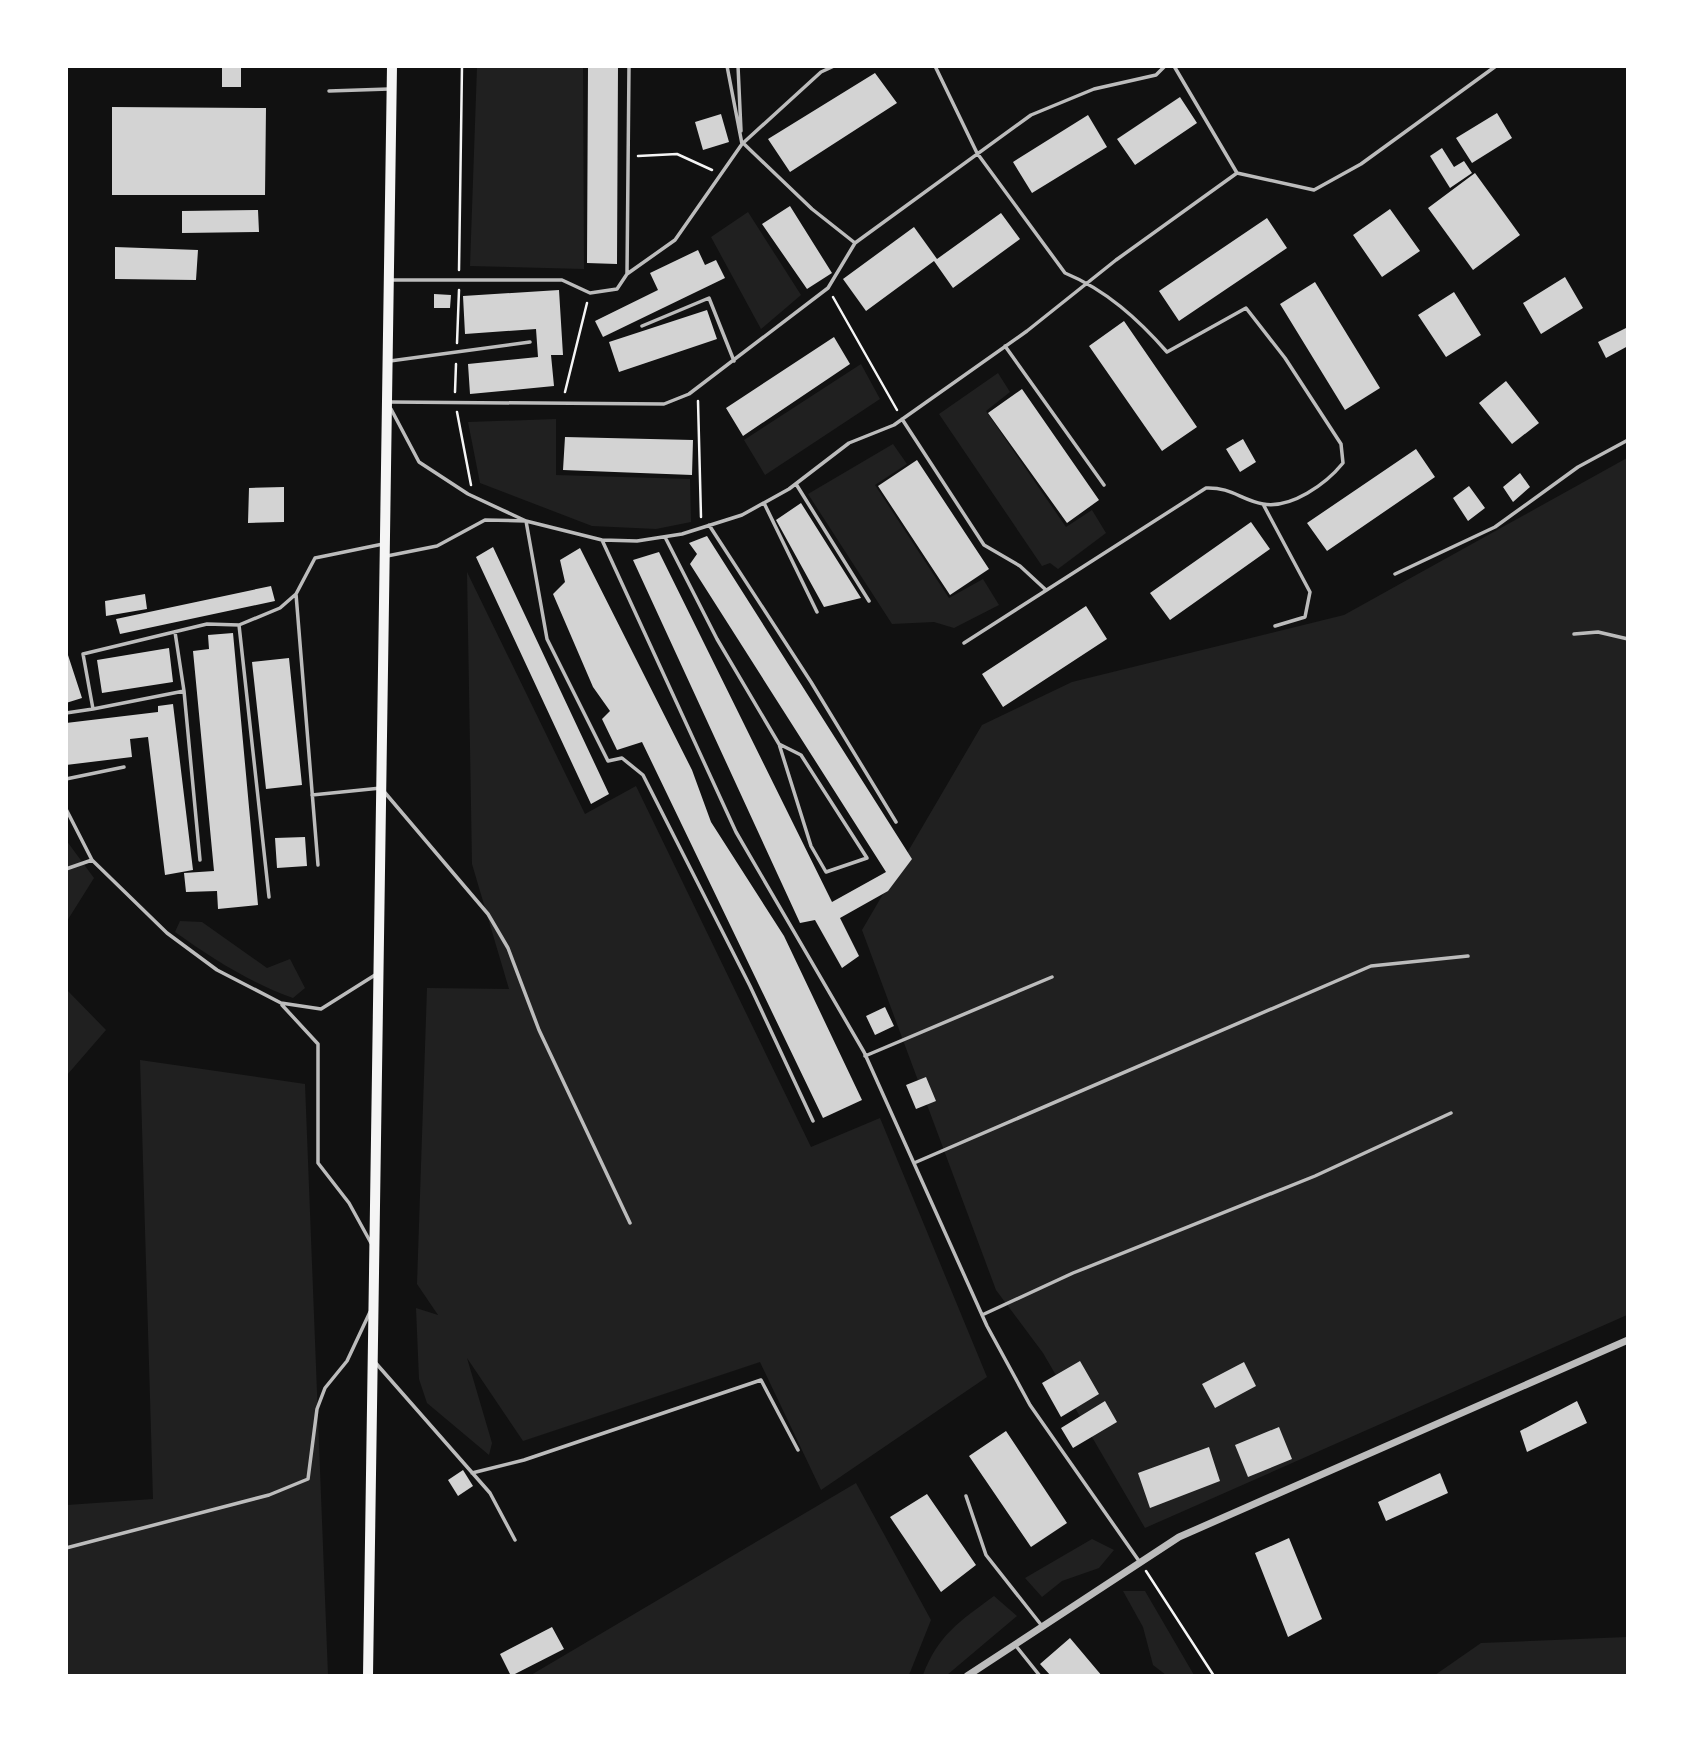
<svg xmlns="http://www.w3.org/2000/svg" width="1694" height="1742" viewBox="0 0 1694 1742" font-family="Manrope,sans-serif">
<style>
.green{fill:#202020}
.building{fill:#d3d3d3}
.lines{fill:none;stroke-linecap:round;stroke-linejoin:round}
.path{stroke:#f5f5f5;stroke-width:2.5}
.service{stroke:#bcbcbc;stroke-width:3.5}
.minor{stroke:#bcbcbc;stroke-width:7}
.secondary{stroke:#f5f5f5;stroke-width:10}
</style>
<rect width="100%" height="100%" fill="#111"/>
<path class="green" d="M477,67H583L584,269L470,266Z
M748,212L801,295L761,329L711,237Z
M861,364L880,399L765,475L744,440Z
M998,373L1010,392L986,411L1066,527L1092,510L1106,533L1058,569L1050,563L1042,566L939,414Z
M556,419V475L690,479L691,522L656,529L592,526L480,483L468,422Z
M893,444L907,464L875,485L949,598L983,579L999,605L954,628L934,622L892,624L808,494Z
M1627,458V1315L1145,1528L1043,1353L996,1290L862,930L982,725L1072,682L1344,615Z
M467,572L585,814L636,786L811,1147L880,1118L987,1377L821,1490L760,1362L523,1441L467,1358L492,1443L489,1455L427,1403L419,1379L416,1308L438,1315L417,1284L427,988L509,989L472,864Z
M66,840L94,878L67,921H66Z
M180,921L202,922L267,968L290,959L305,988L293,998C249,982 213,959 175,932Z
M67,990L106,1030L67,1075Z
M140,1060L305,1084L328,1675L67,1676V1505L153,1499Z
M856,1483L931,1620L909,1675H531Z
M1092,1539L1114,1550L1099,1568L1062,1581L1042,1597L1025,1578Z
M1145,1591L1194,1675H1166L1153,1665L1143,1627L1123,1591Z
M994,1596L1017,1616L947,1675H923C938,1635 960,1621 994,1596Z
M1627,1637V1675H1435L1481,1643Z"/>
<path class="building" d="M222,66H241V87H222Z
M588,66H618L617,264L587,263Z
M875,73L897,103L790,172L768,139Z
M1180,97L1197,123L1135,165L1117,139Z
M112,107L266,108L265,195H112Z
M1497,113L1512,138L1472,163L1456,138Z
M721,114L729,142L703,150L695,122Z
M1088,115L1107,147L1032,193L1013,162Z
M1442,148L1454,167L1464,161L1472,173L1450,188L1430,156Z
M1475,173L1520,235L1473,270L1428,208Z
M790,206L832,273L807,289L762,224Z
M1390,209L1420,251L1382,277L1353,235Z
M258,210L259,232L182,233V211Z
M1001,213L1020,239L953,288L934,261L866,311L843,279L914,227L937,259Z
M1267,218L1287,248L1179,321L1159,291Z
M115,247L198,250L196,280L115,279Z
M698,250L705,265L716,260L725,278L603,337L595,321L658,290L650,273Z
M1565,277L1583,308L1541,334L1523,303Z
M1315,282L1380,388L1345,410L1280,304Z
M559,290L563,355H551L554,386L470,394L468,364L538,357L536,329L465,334L463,296Z
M1454,292L1481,335L1446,357L1418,315Z
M434,294L451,295L450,308H434Z
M707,310L717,339L619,372L609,342Z
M1124,321L1197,427L1162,451L1089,346Z
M1628,327V346L1606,358L1598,342Z
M834,337L850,364L743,436L726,408Z
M1506,381L1539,423L1512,444L1479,403Z
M1022,389L1099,500L1067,523L988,413Z
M565,437L693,440L692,475L563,470Z
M1243,439L1256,462L1240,472L1226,449Z
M1416,449L1435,477L1327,551L1307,523Z
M917,460L989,569L950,595L878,486Z
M1520,473L1530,487L1513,502L1503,487Z
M1469,486L1485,508L1468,521L1453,498Z
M284,487V522L248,523L249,488Z
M801,503L861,598L824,607L776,520Z
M1251,522L1270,549L1170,620L1150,593Z
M707,536L912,859L888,891L840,918L859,956L842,968L815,920L800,923L633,560L659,552L832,902L886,872L690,564L697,554L689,543Z
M493,547L609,794L591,804L476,557Z
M580,548L692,770L711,822L784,936L862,1100L823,1118L642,742L617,750L602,719L610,711L593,687L553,594L565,582L560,560Z
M271,586L275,601L120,634L116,619Z
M145,594L147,609L106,616L105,601Z
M1086,606L1107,639L1003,707L982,674Z
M233,633L258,905L218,909L217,891L186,892L184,873L214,871L193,651L209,649L208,635Z
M169,648L173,682L102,693L97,660Z
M66,649L82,698L66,703Z
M289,658L302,785L266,789L252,662Z
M173,704L193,870L165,875L148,737L130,739L132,757L66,765V723L158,712V706Z
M305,837L307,866L277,868L275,838Z
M885,1007L894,1026L875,1035L866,1016Z
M926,1077L936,1101L916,1109L906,1085Z
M1080,1361L1099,1394L1061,1417L1042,1383Z
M1244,1362L1256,1386L1215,1408L1202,1384Z
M1105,1401L1117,1422L1073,1448L1061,1428Z
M1577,1401L1587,1423L1527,1452L1520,1431Z
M1279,1427L1292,1459L1248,1477L1235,1445Z
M1006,1431L1067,1523L1031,1547L969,1456Z
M1209,1447L1220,1481L1150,1508L1138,1473Z
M463,1470L473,1486L458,1496L448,1480Z
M1440,1473L1448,1493L1386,1521L1378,1502Z
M927,1494L976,1565L941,1592L890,1517Z
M1289,1538L1322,1619L1288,1637L1255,1553Z
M552,1627L564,1649L511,1676L500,1654Z
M1070,1638L1102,1676H1051L1040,1664Z"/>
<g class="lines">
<path class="path" d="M638,156L677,154L712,170
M459,270L462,66
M833,297L897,410
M457,343L459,290
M455,392L456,364
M565,392L587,303
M698,401L701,517
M457,412L471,485
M1146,1571L1214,1676"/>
<path class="service" d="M738,66L741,131
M935,66L977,153L1065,273C1106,290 1138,319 1167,352L1246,308L1285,358L1341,444L1343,463C1326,484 1291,509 1263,504C1241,500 1231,487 1206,488L964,643
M1174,66L1237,173
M329,91L389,89
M742,142L812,209L855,243
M742,144L821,72L834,66
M627,274L629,66
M391,280H562L590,293L617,289L627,274L675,240L742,144L727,66
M642,326L709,298L734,361
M1005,346L1104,485
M390,361L530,342
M390,402L664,404L689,394L828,288L855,243L1031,115L1094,89L1156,75L1165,66
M391,409L419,462L468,494L526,521L602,540L637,541L682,534L742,515L789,489L849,443L894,425L1027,331L1116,260L1237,173L1314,190L1361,164L1496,66
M902,419L984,545L1020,566L1046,590
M796,484L869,601
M764,503L817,612
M1263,504L1310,592L1305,617L1275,626
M709,525L811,682L896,822
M665,537L717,639L779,744L811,846L826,872L867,858L801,755L779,744
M602,540L736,832L864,1052L987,1326L1030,1405L1139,1561
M387,556L437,546L485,520L526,521L547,639L608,761L622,758L643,775L750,986L813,1121
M1395,574L1495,527L1578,467L1628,440
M175,632L184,691
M1574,634L1598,632L1628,639
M66,713L93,709
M66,779L124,767
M312,795L381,788L488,914L508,948L539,1030L630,1223
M66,809L92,860L167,933L217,970L281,1003L321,1009L375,975
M200,860L184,691L93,709L83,654L207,624L239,625
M318,865L296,594L315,558L383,544
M66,869L92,860
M269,897L239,625L280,608L296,594
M282,1005L318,1044V1163L349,1203L371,1243
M865,1056L1052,977
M914,1163L1371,966L1468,956
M982,1315L1073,1273L1315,1176L1451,1113
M374,1361L490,1493L515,1540
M472,1473L524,1460L761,1380L798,1450
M966,1496L986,1555L1042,1626
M66,1548L269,1495L308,1479L317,1409L325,1388L347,1361L370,1312
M1016,1646L1040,1676"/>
<path class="minor" d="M967,1676L1179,1537L1628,1340"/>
<path class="secondary" d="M368,1676L392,66"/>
</g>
<rect width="1694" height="1742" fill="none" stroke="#ffffff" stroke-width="136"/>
</svg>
